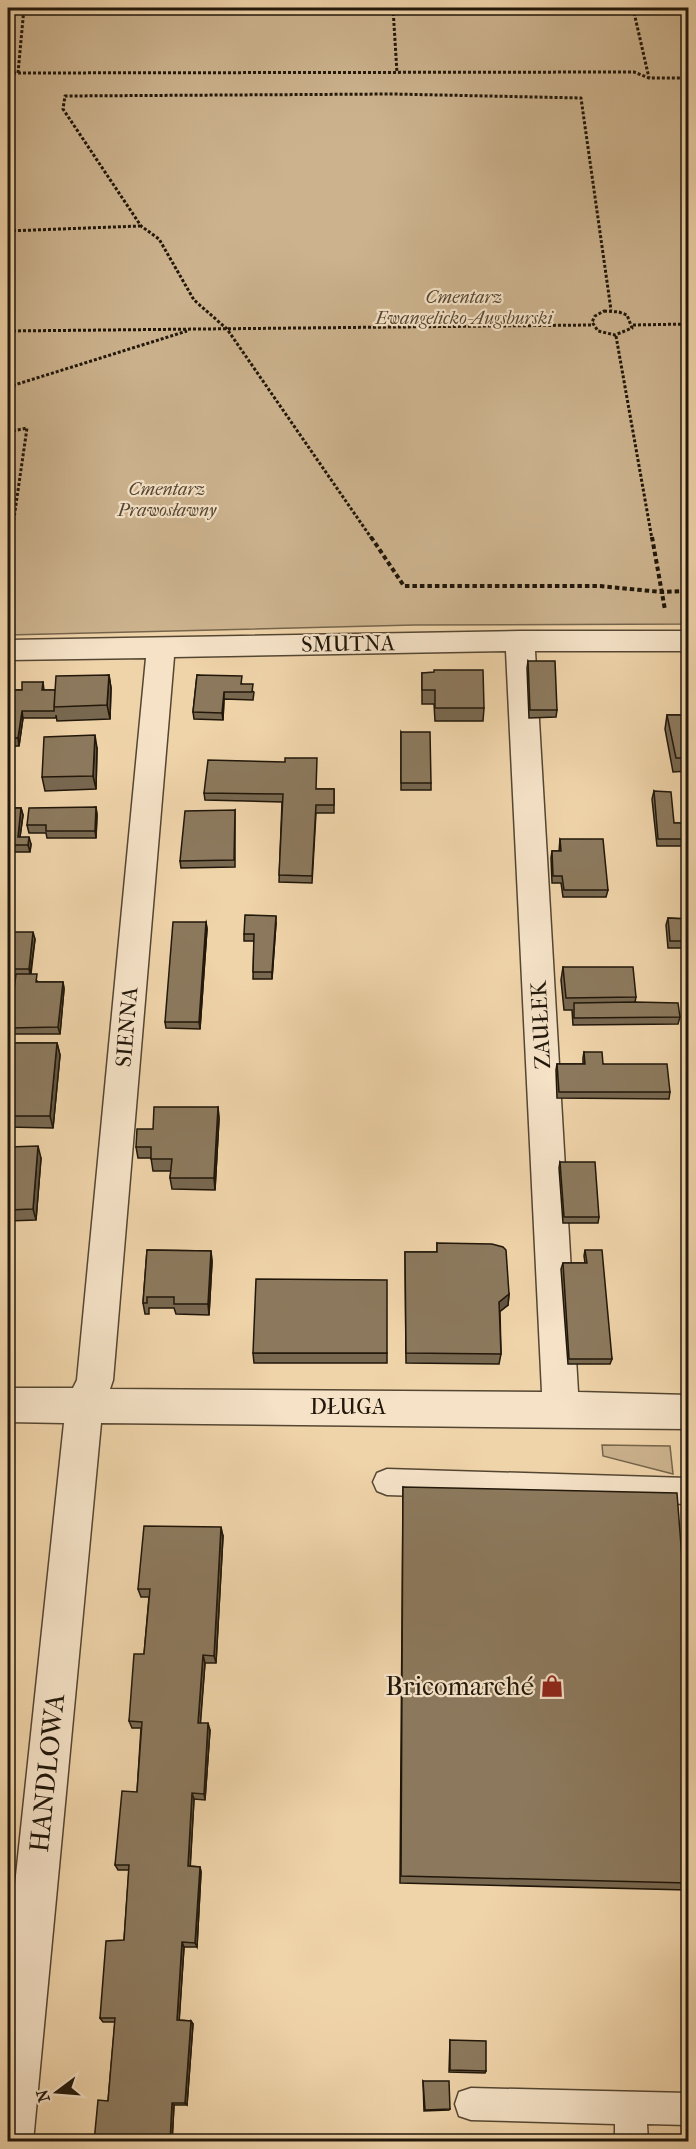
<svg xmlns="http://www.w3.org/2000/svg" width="696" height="2149" viewBox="0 0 696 2149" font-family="'IM FELL French Canon',serif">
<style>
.green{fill:#ccb38e;stroke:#76654c;stroke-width:1.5}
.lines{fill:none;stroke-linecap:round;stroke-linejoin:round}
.service-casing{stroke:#544632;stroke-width:3}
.minor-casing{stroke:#544632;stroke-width:3}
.path-far1{stroke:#21170a;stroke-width:3;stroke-dasharray:3 2;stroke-linecap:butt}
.path{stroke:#21170a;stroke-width:4;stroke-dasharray:4.5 3;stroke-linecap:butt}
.service{fill:#f5e2c7;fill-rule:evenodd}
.minor{fill:#f5e2c7;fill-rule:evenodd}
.wall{fill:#786850;stroke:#21170a;stroke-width:1.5}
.shaded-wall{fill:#625541;stroke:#21170a;stroke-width:1.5}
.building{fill:#8c795d;stroke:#21170a;stroke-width:1.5}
.labels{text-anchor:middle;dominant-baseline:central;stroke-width:4.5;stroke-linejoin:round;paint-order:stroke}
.far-park-label{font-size:18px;font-style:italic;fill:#544632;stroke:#f5e2c7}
.street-label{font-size:22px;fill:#21170a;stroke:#f5e2c7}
.near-poi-label{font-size:27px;fill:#21170a;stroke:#f5e2c7;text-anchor:end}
.near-street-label{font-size:27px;fill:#21170a;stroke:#f5e2c7}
</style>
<rect width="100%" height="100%" fill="#efd3a9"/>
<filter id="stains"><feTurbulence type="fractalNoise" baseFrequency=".00333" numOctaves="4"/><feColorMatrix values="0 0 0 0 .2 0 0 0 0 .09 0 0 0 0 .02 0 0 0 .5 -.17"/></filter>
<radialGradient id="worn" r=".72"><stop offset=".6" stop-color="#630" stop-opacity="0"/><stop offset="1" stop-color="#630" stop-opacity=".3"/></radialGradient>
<path class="green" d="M8,8H688V624L414,625L8,635Z
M602,1445L670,1446L673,1474L603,1456Z"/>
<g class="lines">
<g class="service-casing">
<path id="service" d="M387,1469L688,1478V1504L387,1495L377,1491L373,1482L377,1473Z
M471,2088L688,2093V2125L647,2124L648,2142H615V2124L471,2120L459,2116L455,2104L459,2092Z"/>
</g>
<g class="minor-casing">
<path id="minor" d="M520,631H688V651H535L578,1392L688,1395V1429L101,1423L33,2142H8V1951L64,1423L8,1422V1388H73L77,1380L146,658L8,660V640ZM506,651L542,1392L110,1389L113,1380L174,657Z"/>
</g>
<path class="path-far1" d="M8,8L688,9
M393,8L397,73
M633,8L649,78
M8,73L634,72L649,78H688
M18,73L24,8
M8,231L140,226
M604,311L619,312L627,315L632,328L615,335L598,331L592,322L595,316Z
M633,325L688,324
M8,331L592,325
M616,336L652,539
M8,387L187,331
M8,432L27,428L11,539
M8,499H16
M372,539L227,329L194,300L159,239L141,226L63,109L65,96L393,94L581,98L611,310"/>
<path class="path" d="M371,537L404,586H600L661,592L688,591
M652,537L665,610
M8,557L11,537"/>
<use href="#service" class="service"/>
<use href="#minor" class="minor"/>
</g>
<path class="wall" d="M528,661L557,710L556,717L529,718L527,668Z
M422,673L484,708L483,721H435L434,704H422Z
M109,675L111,688L110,719L57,721L56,715V718H23L19,746H10L8,764V690H22L43,682L44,690H55Z
M197,675L242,684L254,692L253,700L224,699L223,720L194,719L193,712Z
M667,715H688V771L673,772L665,729Z
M401,732L431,783V790H401Z
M97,748L96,789L45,791L42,777Z
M317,789H334V813H316L312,883L279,882L282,802L205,800L204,793Z
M654,791L674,823H688V846H657L652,799Z
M96,807L97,815L96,838H47L46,833H29L27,825Z
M8,808H21L23,815L20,837L31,844L30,852H14L8,901Z
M235,810V867L181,868L180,861Z
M560,839L608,890L606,897H563L561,883H552L551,858L552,851H559Z
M668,918L688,919V948H668L666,925Z
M206,922L207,929L200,1029L166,1028L165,1022Z
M276,923L272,979H253L254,941H244V934Z
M8,932L35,939L31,974L38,982H63L64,989L60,1034H11L9,1028L16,975H8Z
M563,967L636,997L635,1002L680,1017L678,1024L573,1025L572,1010H564L561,980Z
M8,1043H57L60,1055L53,1128L8,1127Z
M584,1052L603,1064L670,1092L669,1099L557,1098L556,1070L557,1064H583V1058Z
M218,1107L219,1119L215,1190L172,1189L170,1178L171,1171H153L151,1158H138L136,1147Z
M8,1147L41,1158L36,1220L8,1221Z
M560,1162L599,1217L598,1223H563L559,1168Z
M437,1243L509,1294L508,1305L500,1311L501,1354L499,1364L406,1363L405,1252H437Z
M147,1250L211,1251L212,1262L209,1315L176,1314L174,1308H149V1314H145L143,1303Z
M585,1250L612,1359L610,1364H568L561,1269L563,1263H585L584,1256Z
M253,1353H387V1363H254Z
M403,1487L688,1637V1890L400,1883Z
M223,1536L216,1663H205L200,1723L210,1730L205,1800L194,1799L190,1866L200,1867L201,1872L197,1947H184L179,2020L191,2021L193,2024L187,2105H174L172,2142H94L108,2101L115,2022H103L100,2018L124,1940L129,1870H118L115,1865L137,1792L141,1728H132L129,1721L144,1654L149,1597H141L138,1589Z
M450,2040L486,2071L485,2073L449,2072Z
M423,2081L450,2109L449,2110L424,2111Z"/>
<path class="shaded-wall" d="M109,675L111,688L110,719L107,705Z
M224,692V699L223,720L222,713Z
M22,711L23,718L19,746L18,738Z
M95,735L97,748L96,789L93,776Z
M9,738L10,746L8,764V745Z
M96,807L97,815L96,838L95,831Z
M21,808L23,815L19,844L18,837Z
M29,837L31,844L30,852L28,845Z
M12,845L14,852L8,901V881Z
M276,916V923L272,979V972Z
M206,922L207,929L200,1029L199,1022Z
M33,932L35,939L30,975L29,969Z
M63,982L64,989L60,1034L58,1027Z
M57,1043L60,1055L53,1128L50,1116Z
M218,1107L219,1119L215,1190L214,1178Z
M38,1146L41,1158L36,1220L33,1209Z
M211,1251L212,1262L209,1315L208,1304Z
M509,1294L508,1305L498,1313L499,1302Z
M221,1527L223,1536L216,1663L214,1656Z
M203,1655L205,1663L200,1730L198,1723Z
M208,1723L210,1730L205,1800L204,1794Z
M192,1793L194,1799L190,1872L188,1866Z
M200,1867L201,1872L197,1947L195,1943Z
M182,1942L184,1947L179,2024L177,2020Z
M191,2021L193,2024L187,2105L185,2103Z
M172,2103L174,2105L172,2142H170Z"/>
<path class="building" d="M528,661H555L557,710H530Z
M434,670H483L484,708H435V690H422V673L434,672Z
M109,675L107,705L54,707L56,676Z
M197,675L242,676L241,684H253L252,692H224L222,713L193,712Z
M22,682H43L42,690H55L54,711H22L18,738H9L8,745V690H22Z
M667,715H688V758H676Z
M401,732H430L431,783H401Z
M95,735L93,776L42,777L44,737Z
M285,758H317L316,789H334V805H316L312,876L279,875L283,794L204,793L208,760L285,762Z
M654,791L671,792L674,823H688V839H658Z
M96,807L95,831H46V825H27L29,808Z
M8,808H21L18,837H29L28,845H12L8,881Z
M235,810L234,860L180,861L185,811Z
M560,839H603L608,890H564L562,876H553L552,851H561Z
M245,915L276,916L272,972H253L254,934H244Z
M668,918L688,919V941H670Z
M173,922H206L199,1022H165Z
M8,932H33L29,969H8Z
M563,967H633L636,997L566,998Z
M16,974H37L36,982H63L58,1027L9,1028Z
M635,1002L678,1003L680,1017L574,1018V1003Z
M8,1043H57L50,1116H8Z
M584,1052H602L603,1064H667L670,1092H559L557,1064H585Z
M154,1107H218L214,1178H170L172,1159H151V1147H136L137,1129H153Z
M38,1146L33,1209L8,1210V1147Z
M560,1162H595L599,1217H564Z
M437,1243L492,1244L503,1247L506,1250L509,1294L499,1302L501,1354L406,1353L405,1252H437Z
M147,1250L211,1251L208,1304H174V1297H147V1303H143Z
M585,1250H602L612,1359H569L563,1263H587Z
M256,1279L387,1280V1353H253Z
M403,1487L677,1493L688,1637V1883L401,1876Z
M144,1526L221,1527L214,1656L203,1655L198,1723H208L204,1794L192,1793L188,1866L200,1867L195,1943L182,1942L177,2020L191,2021L185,2103H172L170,2142H94L98,2100L108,2101L115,2018H100L106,1941L124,1940L129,1865H115L122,1791L137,1792L142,1722L129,1721L134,1654H144L150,1589H138Z
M450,2040L486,2041V2071L450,2070Z
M423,2081H449L450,2109L425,2110Z
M381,2136H406V2142H381Z
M410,2138H462V2142H410Z"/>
<defs>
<g id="shop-bare" transform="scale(1.8)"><path d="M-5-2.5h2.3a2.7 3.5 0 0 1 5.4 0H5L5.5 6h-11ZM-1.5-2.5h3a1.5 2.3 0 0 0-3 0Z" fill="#8f2418" stroke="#f5e2c7" stroke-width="2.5" paint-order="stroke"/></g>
</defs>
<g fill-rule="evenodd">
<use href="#shop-bare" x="552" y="1686"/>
</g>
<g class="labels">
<g class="far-park-label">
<text x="464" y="297">Cmentarz<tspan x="464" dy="21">Ewangelicko-Augsburski</tspan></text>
<text x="167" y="489">Cmentarz<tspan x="167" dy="21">Prawosławny</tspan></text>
</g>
<g class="street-label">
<text transform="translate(348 644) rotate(-1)">SMUTNA</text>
<text transform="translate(541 1025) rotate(-93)">ZAUŁEK</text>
<text transform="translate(127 1027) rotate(-85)">SIENNA</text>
<text x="348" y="1407">DŁUGA</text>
</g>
<g class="near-poi-label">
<text x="534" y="1686">Bricomarché</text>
</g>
<g class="near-street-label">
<text transform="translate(47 1773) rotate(-84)">HANDLOWA</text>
</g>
</g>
<rect width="696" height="2149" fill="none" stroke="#efd3a9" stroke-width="30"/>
<rect x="9" y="9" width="678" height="2131" fill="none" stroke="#21170a" stroke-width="3"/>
<rect x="15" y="15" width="666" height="2119" fill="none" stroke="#21170a" stroke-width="1.5"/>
<g transform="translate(57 2092) rotate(254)" stroke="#f5e2c7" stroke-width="4.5" paint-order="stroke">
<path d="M0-4.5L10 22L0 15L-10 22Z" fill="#21170a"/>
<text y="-9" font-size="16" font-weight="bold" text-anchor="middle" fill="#21170a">N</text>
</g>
<rect width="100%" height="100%" filter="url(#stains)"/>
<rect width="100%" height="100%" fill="url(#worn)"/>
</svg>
